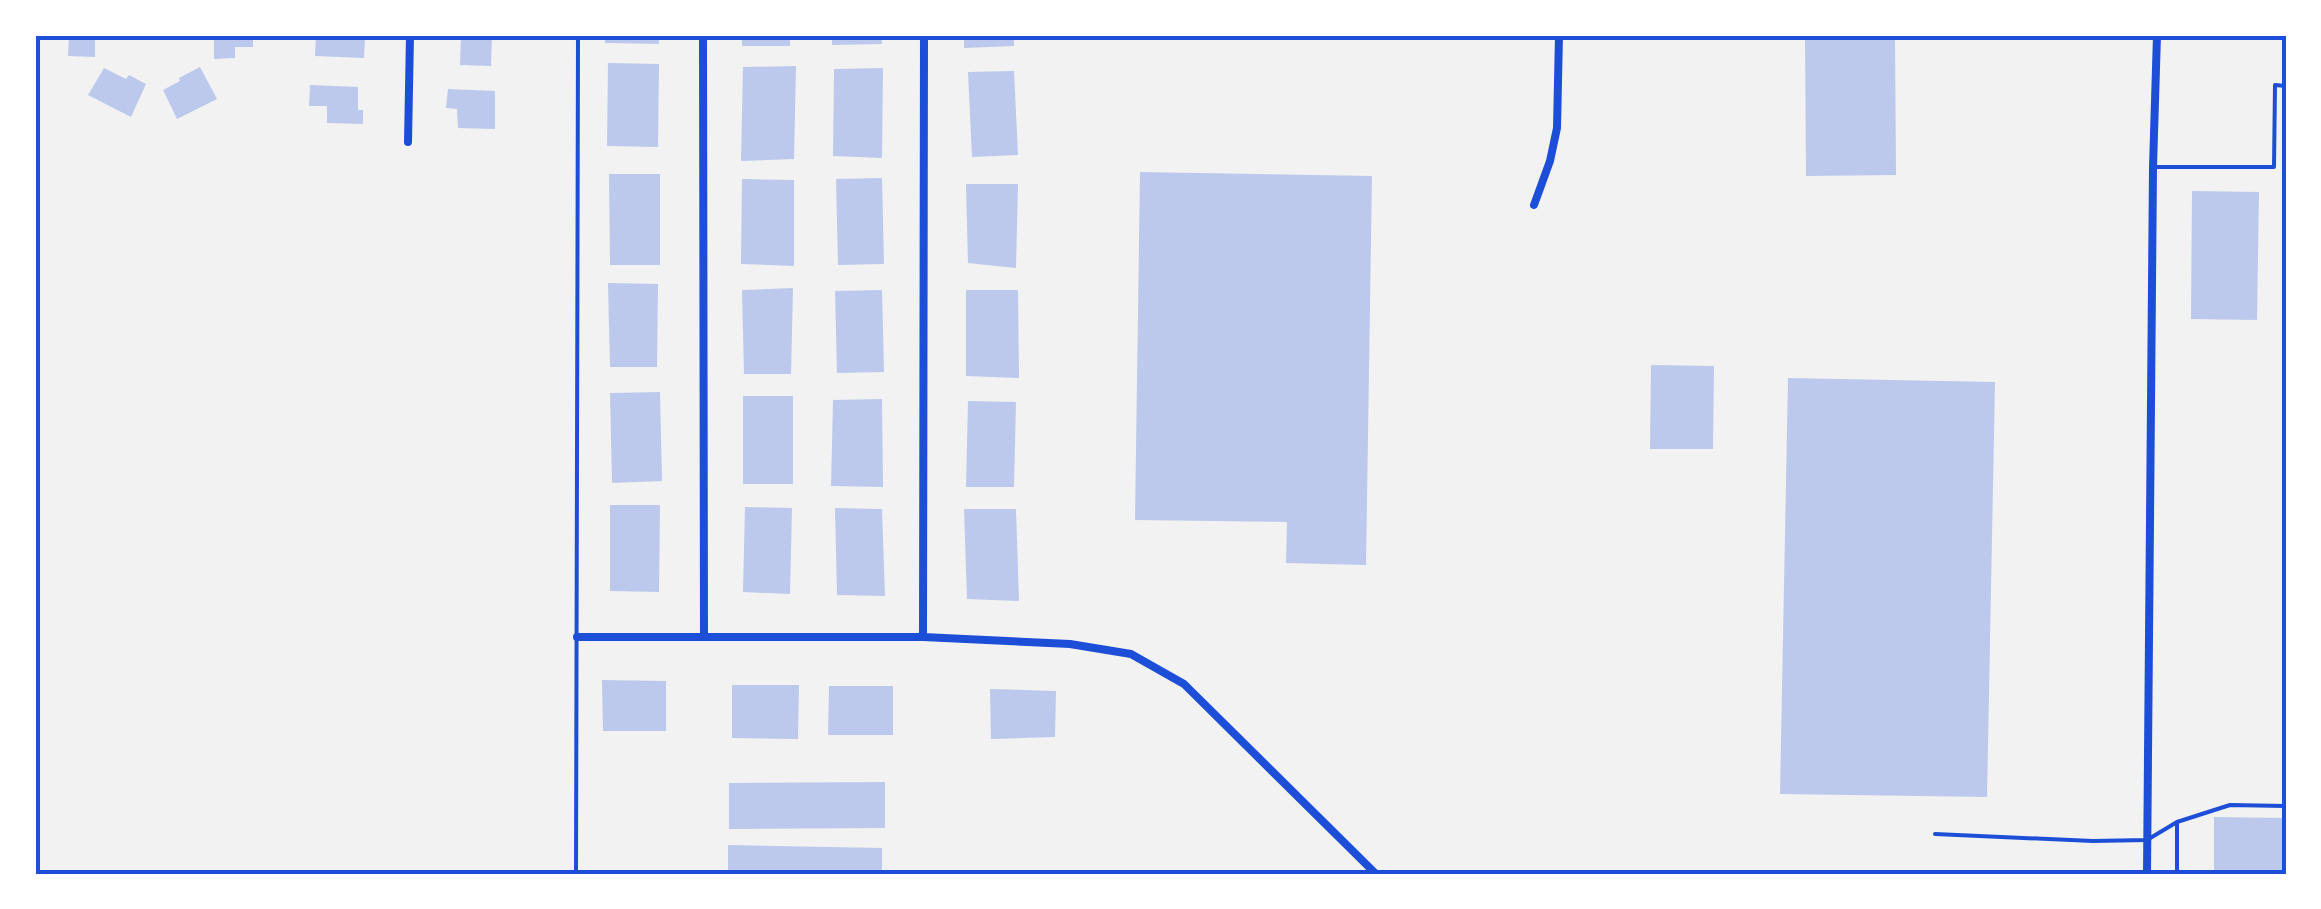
<svg xmlns="http://www.w3.org/2000/svg" width="2321" height="909" viewBox="0 0 2321 909" font-family="'Asap Condensed',sans-serif">
<style>
.building{fill:#bdc9ec}
.lines{fill:none;stroke-linecap:round;stroke-linejoin:round}
.service{stroke:#1d4ed8;stroke-width:4}
.minor{stroke:#1d4ed8;stroke-width:8}
.neatline{fill:none;stroke:#1d4ed8;stroke-width:4}
</style>
<rect width="100%" height="100%" fill="#f2f2f2"/>
<path class="building" d="M69,35H95V57L68,56Z
M229,35H253V47H235V58L214,59V37H229Z
M316,35H350V39H365L364,58L315,56Z
M461,35H492L491,66L460,65Z
M605,35H659V44L605,43Z
M742,35H790V46H742Z
M832,35H881L882,44L832,45Z
M964,35H1014V46L964,48Z
M1805,35H1895L1896,175L1806,176Z
M608,63L659,64L658,147L607,146Z
M796,66L794,159L741,161L743,67Z
M200,67L217,99L177,119L163,90L180,81L179,78Z
M104,68L126,79L129,75L146,84L131,117L88,95Z
M883,68L882,158L833,156L834,69Z
M1014,71L1018,155L972,157L968,72Z
M310,85L358,87V110H363V124L327,123V106H309Z
M448,89L495,91V129L458,128L457,109L446,108Z
M1140,172L1372,176L1366,565L1286,563L1287,522L1135,520Z
M609,174H660V265H610Z
M882,178L884,264L838,265L836,179Z
M742,179L794,180V266L741,264Z
M966,184H1018L1016,268L968,263Z
M2192,191L2259,192L2257,320L2191,319Z
M608,283L658,284L657,367H610Z
M793,288L791,374H744L742,290Z
M882,290L884,372L837,373L835,291Z
M966,290H1018L1019,378L966,376Z
M1651,365L1714,366L1713,449H1650Z
M1788,378L1995,382L1987,797L1780,794Z
M660,392L662,481L612,483L610,393Z
M743,396H793V484H743Z
M882,399L883,487L831,486L833,400Z
M968,401L1016,402L1014,487H966Z
M610,505H660L659,592L610,591Z
M745,507L792,508L790,594L743,592Z
M835,508L882,509L885,596L837,595Z
M964,509H1016L1019,601L967,599Z
M602,680L666,681V731H603Z
M732,685H799L798,739L732,738Z
M829,686H893V735H828Z
M990,689L1056,691L1055,737L991,739Z
M885,782V828L729,829V783Z
M2214,817L2286,818V873H2214Z
M728,845L882,848V874H728Z"/>
<g class="lines">
<path class="service" d="M2153,167H2274L2275,85L2286,86
M2177,824V874
M1935,834L2093,841L2147,840L2177,822L2230,805L2286,806
M576,874L578,35"/>
<path class="minor" d="M703,35L704,636
M408,142L410,35
M1534,205L1550,161L1557,128L1559,35
M577,637H923L1070,644L1131,654L1184,684L1376,874
M923,637L924,35
M2147,874L2153,167L2157,35"/>
</g>
<rect width="2321" height="909" fill="none" stroke="#ffffff" stroke-width="75"/>
<rect x="38" y="38" width="2246" height="834" class="neatline"/>
</svg>
